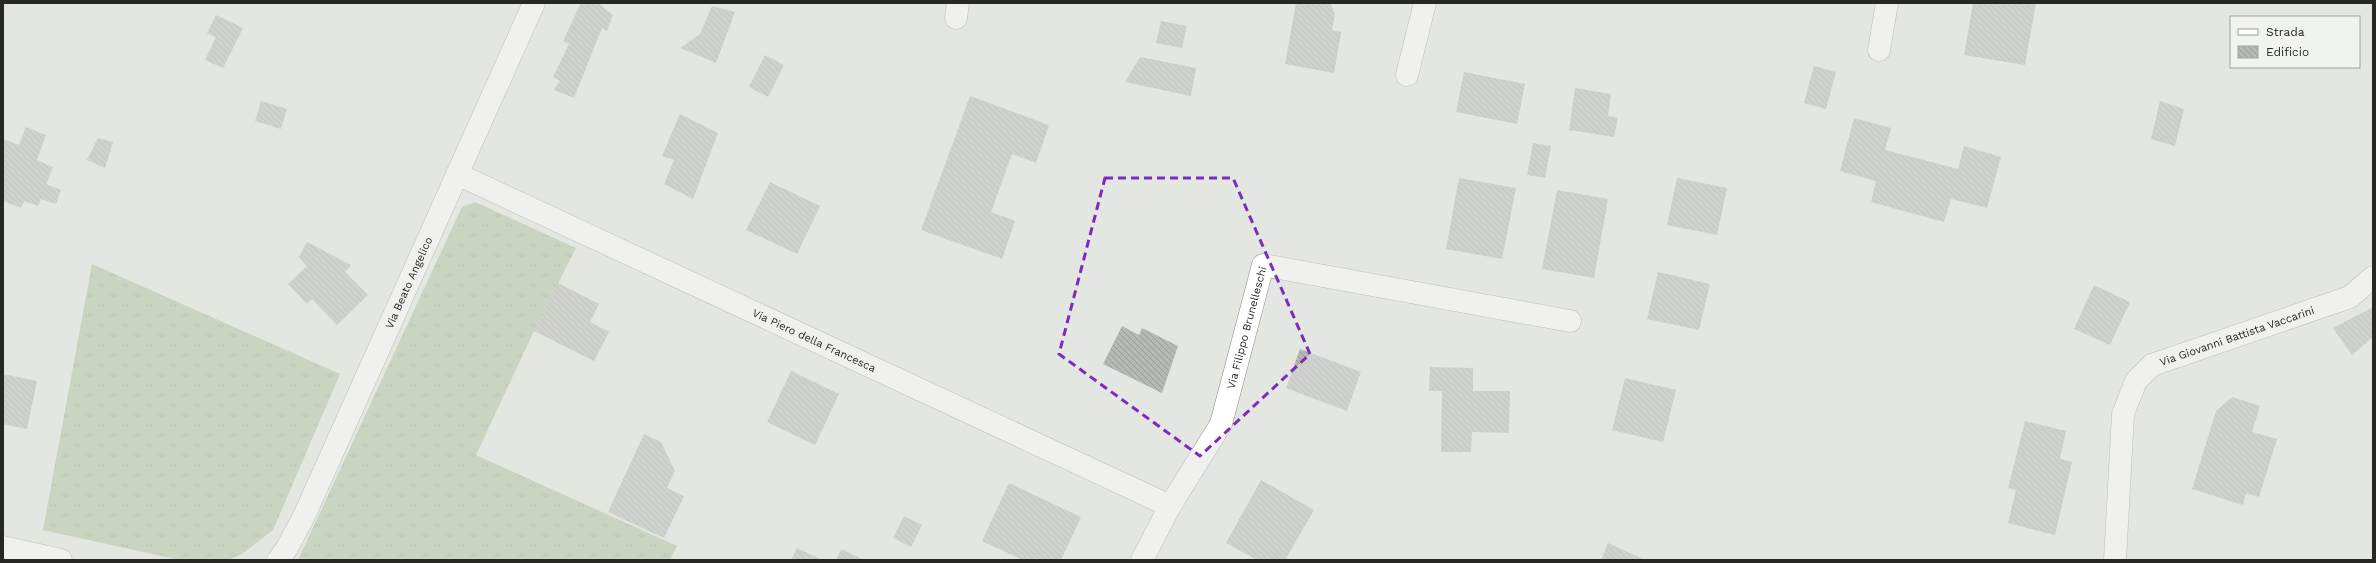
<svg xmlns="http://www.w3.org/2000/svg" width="2376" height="563" viewBox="0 0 2376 563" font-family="'Work Sans',sans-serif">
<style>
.grass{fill:url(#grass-tufts)}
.building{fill:url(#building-back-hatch)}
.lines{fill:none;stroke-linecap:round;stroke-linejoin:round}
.minor-casing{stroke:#8d8e8a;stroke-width:23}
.minor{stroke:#fff;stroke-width:22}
.marked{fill:none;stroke:#7b2cbf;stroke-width:3;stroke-dasharray:8 5;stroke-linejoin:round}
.labels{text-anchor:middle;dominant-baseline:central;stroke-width:4;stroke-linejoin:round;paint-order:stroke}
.street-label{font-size:11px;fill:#272826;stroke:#f1f3ef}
</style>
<defs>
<pattern id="grass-tufts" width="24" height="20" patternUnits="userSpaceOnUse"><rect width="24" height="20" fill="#adbc9a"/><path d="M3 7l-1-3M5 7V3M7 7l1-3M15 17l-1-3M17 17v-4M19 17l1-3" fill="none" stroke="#8d997d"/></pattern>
<pattern id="building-back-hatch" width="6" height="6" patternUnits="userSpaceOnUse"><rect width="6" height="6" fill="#b6b8b4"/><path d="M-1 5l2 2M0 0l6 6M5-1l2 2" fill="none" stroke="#9c9e9b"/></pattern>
</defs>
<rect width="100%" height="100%" fill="#e4e6e2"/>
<path class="grass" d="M475,202L576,248L534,331L476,455L677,546L670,560H298L462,207Z
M92,264L340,374L273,530L242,554L228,560H180L43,530Z"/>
<path class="building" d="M581,3H598L613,15L607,31L602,28L574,98L554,90L560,81L553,77L569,44L563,41Z
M1296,3H1330L1335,14L1332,30L1341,32L1334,73L1285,64Z
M1973,3H2036L2025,65L1964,55Z
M712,6L735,12L716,63L680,48L700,34Z
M216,15L243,28L223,68L205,60L216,37L207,33Z
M1161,21L1187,26L1182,48L1156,43Z
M765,55L784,65L768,97L749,87Z
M1140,57L1196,68L1191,96L1125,82Z
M1814,66L1836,72L1826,109L1804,103Z
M1464,72L1525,84L1517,124L1456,112Z
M1575,88L1611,94L1608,116L1618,118L1614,137L1569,130Z
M970,96L1049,125L1036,163L1012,154L991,212L1015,221L1002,259L921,230Z
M261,101L287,109L281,129L255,121Z
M2160,101L2184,109L2175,146L2151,139Z
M680,114L718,133L693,199L664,184L674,160L662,156Z
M1854,118L1891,128L1885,150L1958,169L1964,146L2001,157L1987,208L1951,199L1944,222L1871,202L1876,181L1840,171Z
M26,127L46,135L37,160L53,167L46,184L61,190L56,204L41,199L38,206L24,201L21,208L3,201V139L19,145Z
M98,138L113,142L105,168L87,160Z
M1533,143L1551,146L1545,178L1527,175Z
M1459,178L1516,188L1502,259L1446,249Z
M1677,178L1727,188L1717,235L1667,225Z
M770,182L820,206L797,254L746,230Z
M1557,190L1608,199L1594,278L1542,269Z
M307,242L351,265L345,272L368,295L337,325L312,299L307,304L288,284L307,266L299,257Z
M1658,272L1710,284L1699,330L1647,319Z
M558,283L599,304L590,322L609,332L594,361L534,331Z
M2094,285L2130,302L2110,345L2074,329Z
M2373,307V337L2352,355L2333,328Z
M1122,326L1139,335L1142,328L1178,346L1162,393L1103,364Z
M1300,349L1361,372L1347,411L1286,388Z
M1430,367L1473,368V391H1510L1509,433L1472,432L1471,452H1441L1442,391H1429Z
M791,371L839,394L815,445L767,422Z
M3,374L37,381L27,429L3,424Z
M1625,378L1676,390L1663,442L1612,430Z
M2232,397L2260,406L2252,432L2277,439L2259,497L2246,493L2243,505L2192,489L2216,411Z
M2025,421L2066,431L2060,459L2072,462L2055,535L2008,523L2016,490L2008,488Z
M644,434L661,442L675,471L667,488L684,496L664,538L608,512Z
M1261,480L1314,510L1285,560H1257L1226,543Z
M1009,483L1081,517L1061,560H1041L1036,558L1034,560H1023L982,541Z
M904,516L922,525L911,547L893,538Z
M1608,543L1643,559V560H1601Z
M797,548L823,560H791Z
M841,549L864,560H836Z"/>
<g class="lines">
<g class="minor-casing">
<g id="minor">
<path d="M956,18L958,3"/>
<path d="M1879,50L1887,3"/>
<path d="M1407,75L1425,3"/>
<path id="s1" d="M457,174L1170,506"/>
<path d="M3,547L61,560"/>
<path id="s2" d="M278,560L287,548L304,516L534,3"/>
<path id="s3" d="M1142,560L1170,506L1221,424L1263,265L1570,321"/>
<path id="s4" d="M2115,560L2123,414L2136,381L2152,365L2350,297L2373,277"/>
</g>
</g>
<use href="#minor" class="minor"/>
</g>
<path d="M0 0H2376V563H0ZM1105,178H1233L1310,354L1200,456L1059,354Z" fill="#e4e6e2" fill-opacity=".55" fill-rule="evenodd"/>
<path class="marked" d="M1105,178H1233L1310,354L1200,456L1059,354Z"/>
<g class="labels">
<g class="street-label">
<text stroke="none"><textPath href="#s2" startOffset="307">Via Beato Angelico</textPath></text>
<text stroke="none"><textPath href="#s3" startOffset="257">Via Filippo Brunelleschi</textPath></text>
<text stroke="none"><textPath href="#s4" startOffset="294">Via Giovanni Battista Vaccarini</textPath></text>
<text stroke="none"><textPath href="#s1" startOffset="394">Via Piero della Francesca</textPath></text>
</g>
</g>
<rect width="2376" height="563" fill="none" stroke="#272826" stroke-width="8"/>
<rect x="2230" y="16" width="130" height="52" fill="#f1f3ef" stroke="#a0a29f"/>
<rect x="2238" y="29" width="20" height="6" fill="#ffffff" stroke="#a0a29f"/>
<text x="2266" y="36" font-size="12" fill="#272826">Strada</text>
<rect x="2238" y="46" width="20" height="12" fill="url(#building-back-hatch)" stroke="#a0a29f"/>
<text x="2266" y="56" font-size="12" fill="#272826">Edificio</text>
</svg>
